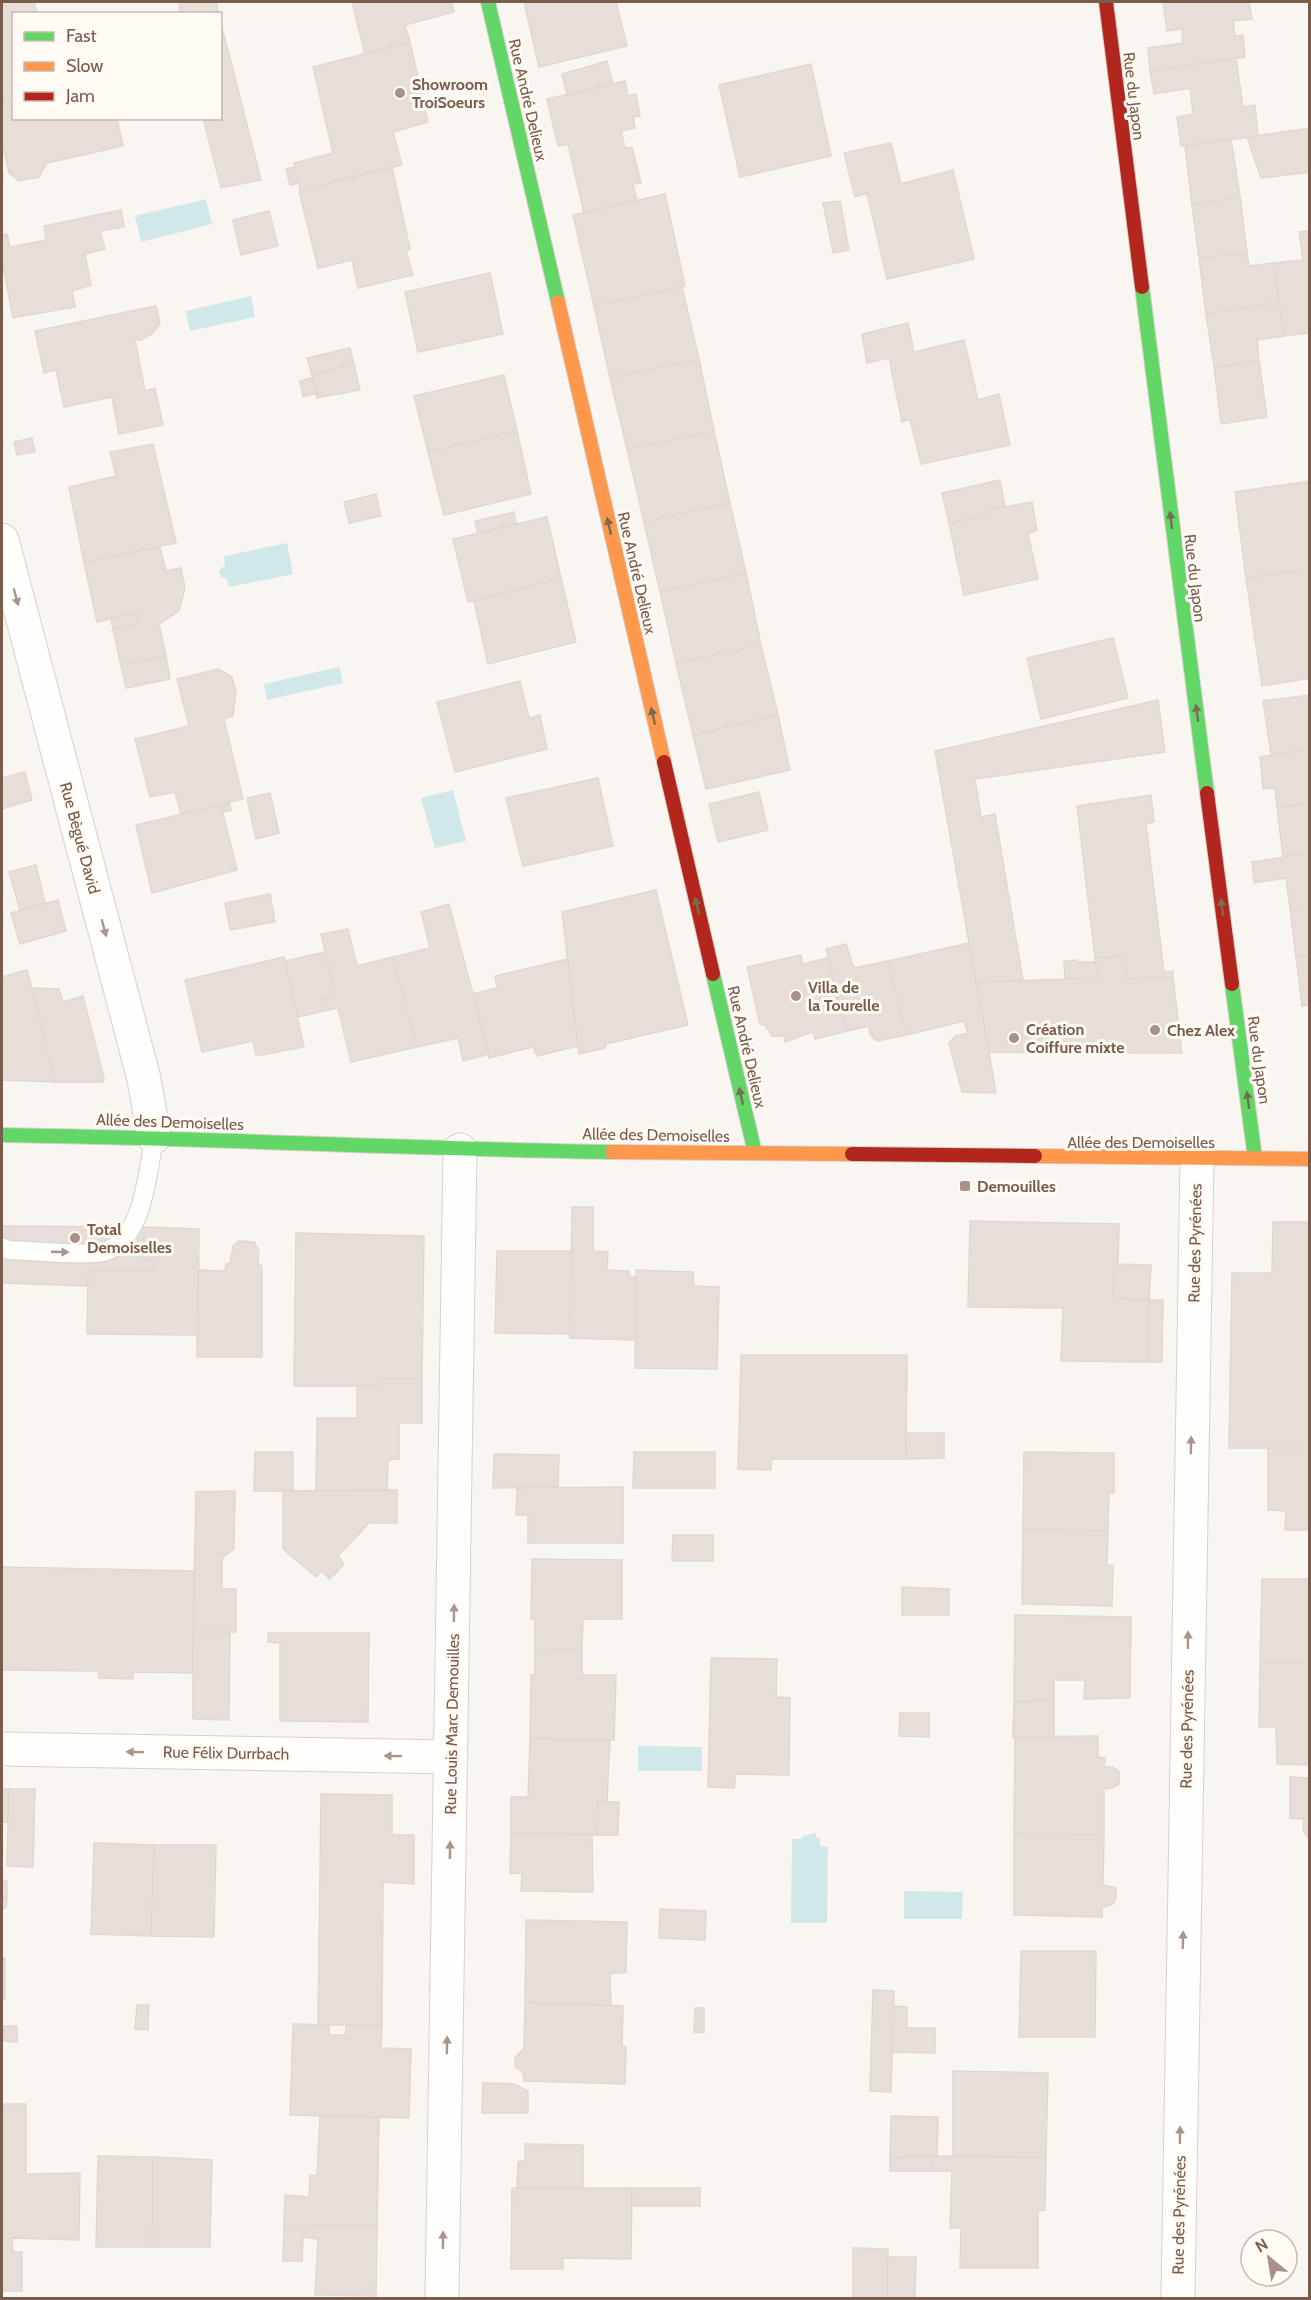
<svg xmlns="http://www.w3.org/2000/svg" width="1311" height="2300" viewBox="0 0 1311 2300" font-family="Cabin,sans-serif">
<style>
.water{fill:#d0e8ea}
.building{fill:#e6ded7;stroke:#e2d8d2;stroke-width:1.5}
.lines{fill:none;stroke-linecap:round;stroke-linejoin:round}
.lane-casing{stroke:#d7d1cb;stroke-width:20}
.street-casing{stroke:#d7d1cb;stroke-width:35}
.fast-casing{stroke:#d9d2cb;stroke-width:16}
.slow-casing{stroke:#d9d2cb;stroke-width:16}
.jam-casing{stroke:#d9d2cb;stroke-width:16}
.lane{stroke:#fefefd;stroke-width:18}
.street{stroke:#fefefd;stroke-width:33}
.fast{stroke:#63d668;stroke-width:14}
.slow{stroke:#ff974d;stroke-width:14}
.jam{stroke:#b3261e;stroke-width:14}
.oneway{fill:#776e51}
.oneway2{fill:#a8958b}
.poi-dot{fill:#a69286;stroke:#fffaf3;stroke-width:2}
.labels{text-anchor:middle;dominant-baseline:central;stroke-width:6;stroke-linejoin:round;paint-order:stroke}
.poi-label{font-size:16px;font-weight:bold;fill:#7a5c4d;stroke:#fffaf3;text-anchor:start}
.street-label{font-size:16px;fill:#7a5c4d;stroke:#fffaf3}
</style>
<rect width="100%" height="100%" fill="#f9f5f0"/>
<path class="water" d="M206,199L212,224L141,242L135,216Z
M251,296L255,317L190,331L186,311Z
M287,543L293,574L229,587L227,579L220,576L219,571L225,565L224,556Z
M339,667L343,683L267,700L264,684Z
M453,790L466,841L435,848L421,798Z
M638,1746L702,1747V1771H638Z
M816,1833V1837L820,1838V1846L828,1847L827,1923H791L792,1839H801L803,1836Z
M904,1891L963,1892L962,1919H904Z"/>
<path class="building" d="M2,2H34L37,14H14V96L2,98Z
M179,2H216L219,14H180Z
M352,2H452L454,12L405,25L410,42L365,54Z
M524,2H616L627,46L539,67Z
M1163,2H1249L1252,19L1233,21L1235,36L1243,35L1245,57L1150,71L1148,48L1183,43L1182,29L1167,31Z
M220,21L228,50L220,51Z
M410,42L428,122L393,132L402,165L300,191L299,183L290,185L286,169L295,167L294,163L333,153L313,67Z
M228,50L261,180L221,188L203,118H220V51Z
M1236,58L1243,107L1255,105L1258,136L1181,146L1177,117L1193,114L1190,88L1154,94L1150,71Z
M607,61L613,84L567,95L562,74Z
M811,64L831,156L740,177L719,85Z
M625,81L628,96L636,94L640,116L633,117L635,128L621,131L625,148L632,147L641,183L633,184L637,200L584,213L568,144L558,146L547,99Z
M14,96V118H117L123,146L47,163L39,177L19,181L9,173L2,143V98Z
M1310,128V172L1261,178L1247,137Z
M1231,139L1240,197L1192,205L1185,146Z
M891,143L901,184L953,170L974,259L887,279L867,193L855,197L844,153Z
M392,167L410,249L406,251L413,275L358,288L352,260L318,268L299,191Z
M665,194L685,286L594,306L573,215Z
M1240,197L1247,253L1199,258L1192,205Z
M840,201L849,250L833,253L823,203Z
M121,210L124,227L100,231L105,249L85,254L91,285L72,291L75,307L13,318L2,261V235L7,234L10,247L46,240L44,226Z
M269,211L278,246L241,255L233,220Z
M1310,231V333L1284,336L1274,263L1303,260L1299,232Z
M1247,253L1249,266L1274,263L1279,302L1206,314L1199,258Z
M490,273L503,334L418,352L405,292Z
M682,287L699,359L610,378L594,306Z
M1279,302L1284,336L1257,340L1259,360L1214,367L1206,314Z
M156,306L160,323L153,333L141,340H135L145,391L155,388L163,425L119,434L112,397L64,407L56,370L44,373L35,331Z
M908,323L914,352L964,340L978,400L999,394L1010,445L921,464L910,419L902,422L889,358L867,363L862,334Z
M350,348L354,364L312,375L307,358Z
M699,359L714,431L627,449L610,378Z
M1259,360L1267,417L1221,424L1214,367Z
M354,364L360,390L317,398L312,375Z
M504,375L517,431L428,452L414,396Z
M312,378L317,393L303,397L300,381Z
M517,431L531,494L444,515L428,452Z
M714,431L730,503L644,522L627,449Z
M32,438L35,452L17,455L14,442Z
M153,444L176,543L84,562L69,487L116,476L110,452Z
M1000,480L1005,507L986,510L987,515L949,523L942,493Z
M1310,481V569L1246,578L1235,492Z
M376,494L381,516L349,523L344,502Z
M1032,502L1037,530L1028,534L1038,579L964,595L949,523L987,515L986,510Z
M730,503L746,573L660,592L644,522Z
M514,512L516,523L478,533L475,521Z
M547,517L561,578L468,602L453,539Z
M160,547L166,571L181,568L185,588L179,611L159,624L166,656L121,666L113,629L138,624L136,613L97,622L84,562Z
M1310,569V678L1262,686L1246,578Z
M746,573L761,645L676,663L660,592Z
M561,578L576,642L488,664L474,601Z
M136,613L138,624L113,629L111,618Z
M1113,638L1128,698L1041,719L1027,658Z
M761,645L778,715L693,735L676,663Z
M166,656L170,679L126,688L121,666Z
M218,669L232,677L236,693L233,716L224,719L243,799L181,814L175,792L150,797L135,739L189,726L177,679Z
M520,681L529,718L540,715L547,749L455,772L437,702Z
M1310,695V749L1271,755L1263,701Z
M1158,700L1165,752L975,779L981,817L995,814L1023,981L976,982L935,751Z
M778,715L790,770L706,789L693,735Z
M1310,749V802L1277,807L1275,788L1263,789L1260,757Z
M25,772L32,800L2,809V778Z
M598,778L613,846L523,866L506,798Z
M759,792L768,830L718,842L709,804Z
M270,793L279,833L256,839L247,798Z
M1151,795L1154,822L1146,823L1164,972L1173,971V977L1127,979L1125,955L1095,958L1077,806Z
M229,802L231,810L222,812L221,805Z
M1310,802V853L1283,857L1277,807Z
M221,805L237,870L152,893L136,825Z
M1310,853V905L1290,909L1286,878L1254,883L1252,862Z
M36,865L45,903L20,910L9,872Z
M656,890L688,1025L606,1044L605,1048L579,1054L562,912Z
M270,894L275,922L230,930L225,903Z
M58,900L66,931L20,944L11,913Z
M449,904L489,1054L463,1061L458,1038L417,1047L393,957L430,948L421,912Z
M1310,905V955L1296,957L1290,909Z
M348,929L357,966L393,957L417,1047L351,1062L338,1008L324,1011L321,999L335,995L321,934Z
M969,943L989,1052L996,1093L962,1092L949,1043L955,1036L968,1033L964,1021L906,1035L888,961Z
M846,944L854,968L888,961L906,1035L877,1041L870,1035L869,1026L847,1031L826,949Z
M325,952L335,995L321,999L324,1011L298,1017L285,961Z
M801,955L803,964L828,958L847,1031L815,1039L813,1032L785,1042L784,1036H772L765,1025L760,1024L747,967Z
M1125,955L1127,979L1173,977L1182,1053L989,1052L976,982L1098,978L1095,958Z
M1310,955V1005L1302,1006L1296,957Z
M284,957L304,1047L256,1056L253,1041L202,1052L185,980Z
M568,959L578,1046L537,1056L533,1047L489,1058L473,994L497,988L495,976Z
M1077,960V962H1096L1098,978L1065,979L1064,961Z
M27,970L32,988L55,1082L2,1080V977Z
M32,988L59,989L63,1002L83,996L104,1078L103,1082H55Z
M572,1207H593V1251L608,1252L607,1270L629,1271V1276L636,1277V1340L570,1338Z
M970,1221L1119,1224L1118,1264H1114L1113,1299L1149,1300L1148,1362L1061,1361L1063,1308L968,1307Z
M1273,1222H1310V1448H1229L1232,1273H1272Z
M2,1226L144,1227L143,1259L154,1260L153,1271H88V1286L2,1283Z
M144,1227L199,1229L198,1335L87,1334L88,1271H153L154,1260L143,1259Z
M296,1233L424,1236L422,1379H377V1386H294Z
M239,1241L254,1242L259,1251L258,1264L262,1266V1357H197L198,1270L225,1271L226,1264L230,1263L233,1246Z
M497,1251H571L570,1334L495,1333Z
M1114,1264L1151,1265L1149,1300L1113,1299Z
M636,1270L693,1272L694,1286L719,1287L717,1369L635,1368Z
M1149,1300H1163L1162,1362H1148Z
M741,1355H907L906,1459H772L771,1470L738,1469Z
M377,1379H422V1423H399V1459L388,1460L387,1491H316L317,1418H357V1386H377Z
M905,1433H944V1458L906,1459Z
M1268,1448H1310V1530H1285L1286,1511L1268,1510Z
M255,1452H293V1491H254Z
M634,1452H715V1488H633Z
M1024,1452L1114,1453V1493H1109L1108,1531L1023,1529Z
M494,1454L559,1455L558,1487L493,1488Z
M623,1487V1543H528V1515H516L517,1488Z
M397,1490V1523H369L338,1556L344,1564L330,1579L321,1571L316,1577L283,1549V1491Z
M235,1491L234,1549L222,1558V1589H236V1632H193L196,1492Z
M1023,1529L1108,1531L1107,1565L1113,1566L1112,1606L1022,1604Z
M673,1535H713V1561H672Z
M532,1559L622,1560V1619H583L582,1649L535,1648V1619H531Z
M2,1567L194,1571L193,1673L133,1672V1679L99,1678V1671L2,1670Z
M1262,1579H1310V1663L1260,1662Z
M902,1587L949,1589V1615H902Z
M1015,1615L1131,1617L1130,1698L1084,1699L1085,1680H1054V1700L1014,1701Z
M193,1632H230L229,1720L193,1719Z
M268,1633H369L368,1722L280,1721V1643L268,1642Z
M535,1648L582,1649V1675H616L614,1740L530,1739L531,1675H535Z
M711,1658L777,1659L776,1697L790,1698L789,1775L736,1774L734,1788L708,1787Z
M1260,1662L1310,1663V1765L1277,1764L1276,1727H1259Z
M1054,1700V1737H1013L1014,1701Z
M900,1713H929V1737L899,1736Z
M1098,1736V1757L1105,1758L1104,1767H1112L1119,1771V1784L1112,1788L1104,1789V1835L1014,1834L1015,1737Z
M530,1739L610,1740L607,1801H598L597,1835L511,1833V1797H528Z
M1290,1777L1310,1778V1840L1303,1831L1304,1819L1290,1818Z
M2,1789H9L8,1822H2Z
M9,1789H35L33,1867L7,1866Z
M321,1794L392,1795V1835H414V1884L383,1882L382,2025H318Z
M598,1801L619,1802L618,1835H597Z
M511,1833L592,1834L593,1892L521,1891L522,1873L510,1874Z
M1014,1834L1104,1835L1103,1885L1116,1888V1899L1113,1904L1102,1908V1917L1014,1915Z
M94,1843L154,1845L151,1936L91,1934Z
M154,1845H216L214,1937L151,1936Z
M2,1881H7V1897H2Z
M2,1897H7L6,1908H2Z
M660,1909L706,1911L705,1940L659,1938Z
M526,1920L627,1922L626,1972L610,1974L611,2005L525,2003Z
M1021,1951H1096L1095,2037H1019Z
M2,1958H5V1999H2Z
M873,1990L894,1991L891,2092L870,2091Z
M525,2003L623,2006L622,2046L626,2047L625,2084L524,2081L523,2073L515,2066V2058L524,2048Z
M137,2005H149L148,2030L135,2029Z
M894,2006L907,2007V2028H935V2053L892,2052Z
M695,2008H704V2033L694,2032Z
M293,2024L329,2025V2035H346V2025H382L381,2048L411,2049L409,2118L290,2115Z
M4,2026H17V2042L3,2041Z
M953,2071L1048,2073L1046,2157H953Z
M483,2083L514,2084L528,2091V2113H482Z
M3,2104H26V2174L80,2173L79,2240L12,2238L13,2252H22V2291H2Z
M320,2116L379,2117L377,2225L284,2224L285,2195L309,2197L310,2175L317,2176Z
M891,2116L938,2117L937,2156L890,2157Z
M525,2144L583,2145V2187H517L518,2162L525,2160Z
M98,2156L153,2157L152,2247H96Z
M932,2156L933,2171H890V2157Z
M932,2156L1046,2157L1045,2210L1038,2211V2268H960L961,2228H950L952,2171H933Z
M153,2157L212,2160L210,2247H152Z
M512,2188H632L631,2259L563,2258V2269H511Z
M632,2188H700V2206H631Z
M284,2224L377,2225L376,2296L315,2295L318,2239L303,2237L302,2261H283Z
M853,2248L888,2249L887,2298H853Z
M888,2257H916L915,2298H887Z"/>
<g class="lines">
<g class="lane-casing">
<path id="lane" d="M2,1247L8,1250C36,1251 67,1255 96,1253C143,1250 148,1171 154,1137"/>
</g>
<g class="street-casing">
<path id="street" d="M2,540L144,1079L154,1137
M2,1749L451,1757
M442,2298L460,1150
M1178,2298L1197,1159"/>
</g>
<g class="fast-casing">
<path id="fast" d="M488,2L558,302
M1142,287L1207,793
M713,974L755,1153
M1232,984L1255,1158
M2,1135C206,1138 409,1149 612,1152"/>
</g>
<g class="slow-casing">
<path id="slow" d="M558,302L664,762
M612,1152L852,1154
M1035,1156L1310,1159"/>
</g>
<g class="jam-casing">
<path id="jam" d="M1106,2L1142,287
M664,762L713,974
M1207,793L1232,984
M852,1154L1035,1156"/>
</g>
<use href="#lane" class="lane"/>
<use href="#street" class="street"/>
<use href="#fast" class="fast"/>
<use href="#slow" class="slow"/>
<use href="#jam" class="jam"/>
</g>
<defs><path id="oneway-solid" d="M-6-.8H1V-3.2L6.5 0L1 3.2V.8H-6Z" transform="scale(1.5)"/></defs>
<g class="oneway">
<use href="#oneway-solid" transform="translate(1171 520) rotate(-97)"/>
<use href="#oneway-solid" transform="translate(609 526) rotate(-103)"/>
<use href="#oneway-solid" transform="translate(1197 713) rotate(-98)"/>
<use href="#oneway-solid" transform="translate(653 716) rotate(-103)"/>
<use href="#oneway-solid" transform="translate(697 906) rotate(-103)"/>
<use href="#oneway-solid" transform="translate(1222 907) rotate(-97)"/>
<use href="#oneway-solid" transform="translate(741 1096) rotate(-103)"/>
<use href="#oneway-solid" transform="translate(1248 1100) rotate(-98)"/>
</g>
<g class="oneway2">
<use href="#oneway-solid" transform="translate(16 597) rotate(75)"/>
<use href="#oneway-solid" transform="translate(104 928) rotate(75)"/>
<use href="#oneway-solid" transform="translate(60 1252) rotate(2)"/>
<use href="#oneway-solid" transform="translate(1191 1445) rotate(-89)"/>
<use href="#oneway-solid" transform="translate(454 1613) rotate(-89)"/>
<use href="#oneway-solid" transform="translate(1188 1640) rotate(-89)"/>
<use href="#oneway-solid" transform="translate(135 1752) rotate(-179)"/>
<use href="#oneway-solid" transform="translate(393 1756) rotate(-179)"/>
<use href="#oneway-solid" transform="translate(450 1850) rotate(-89)"/>
<use href="#oneway-solid" transform="translate(1183 1940) rotate(-89)"/>
<use href="#oneway-solid" transform="translate(447 2045) rotate(-89)"/>
<use href="#oneway-solid" transform="translate(1180 2135) rotate(-89)"/>
<use href="#oneway-solid" transform="translate(443 2240) rotate(-89)"/>
</g>
<g class="poi-dot">
<circle cx="400" cy="93" r="6"/>
<circle cx="796" cy="996" r="6"/>
<circle cx="1155" cy="1030" r="6"/>
<circle cx="1014" cy="1038" r="6"/>
<rect x="959" y="1180" width="12" height="12" rx="3"/>
<circle cx="75" cy="1238" r="6"/>
</g>
<g class="labels">
<g class="poi-label">
<text x="412" y="84">Showroom<tspan x="412" dy="18">TroiSoeurs</tspan></text>
<text x="808" y="987">Villa de<tspan x="808" dy="18">la Tourelle</tspan></text>
<text x="1026" y="1029">Création<tspan x="1026" dy="18">Coiffure mixte</tspan></text>
<text x="1167" y="1030">Chez Alex</text>
<text x="977" y="1186">Demouilles</text>
<text x="87" y="1229">Total<tspan x="87" dy="18">Demoiselles</tspan></text>
</g>
<g class="street-label">
<text transform="translate(1134 96) rotate(83)">Rue du Japon</text>
<text transform="translate(528 100) rotate(77)">Rue André Delieux</text>
<text transform="translate(637 573) rotate(77)">Rue André Delieux</text>
<text transform="translate(1195 578) rotate(83)">Rue du Japon</text>
<text transform="translate(80 838) rotate(75)">Rue Bègué David</text>
<text transform="translate(747 1047) rotate(77)">Rue André Delieux</text>
<text transform="translate(1259 1060) rotate(82)">Rue du Japon</text>
<text transform="translate(170 1122) rotate(2)">Allée des Demoiselles</text>
<text transform="translate(656 1135) rotate(1)">Allée des Demoiselles</text>
<text x="1141" y="1142">Allée des Demoiselles</text>
<text transform="translate(1195 1243) rotate(-89)">Rue des Pyrénées</text>
<text transform="translate(452 1724) rotate(-89)">Rue Louis Marc Demouilles</text>
<text transform="translate(1187 1729) rotate(-89)">Rue des Pyrénées</text>
<text transform="translate(226 1753) rotate(1)">Rue Félix Durrbach</text>
<text transform="translate(1179 2215) rotate(-89)">Rue des Pyrénées</text>
</g>
</g>
<rect width="1311" height="2300" fill="none" stroke="#7a5c4d" stroke-width="6"/>
<rect x="12" y="12" width="210" height="108" fill="#fffaf3" stroke="#cabbb1" stroke-width="1.5"/>
<rect x="24" y="32" width="30" height="9" fill="#63d668" stroke="#cabbb1" stroke-width="1.5"/>
<text x="66" y="42" font-size="18" fill="#7a5c4d">Fast</text>
<rect x="24" y="62" width="30" height="9" fill="#ff974d" stroke="#cabbb1" stroke-width="1.5"/>
<text x="66" y="72" font-size="18" fill="#7a5c4d">Slow</text>
<rect x="24" y="92" width="30" height="9" fill="#b3261e" stroke="#cabbb1" stroke-width="1.5"/>
<text x="66" y="102" font-size="18" fill="#7a5c4d">Jam</text>
<g transform="translate(1269 2258) rotate(330)"><circle r="28" fill="#fffaf3" stroke="#cabbb1" stroke-width="1.5"/>
<path d="M0-4.5L10 22L0 15L-10 22Z" fill="#a69286"/>
<text y="-9" font-size="16" font-weight="bold" text-anchor="middle" fill="#7a5c4d">N</text>
</g>
</svg>
